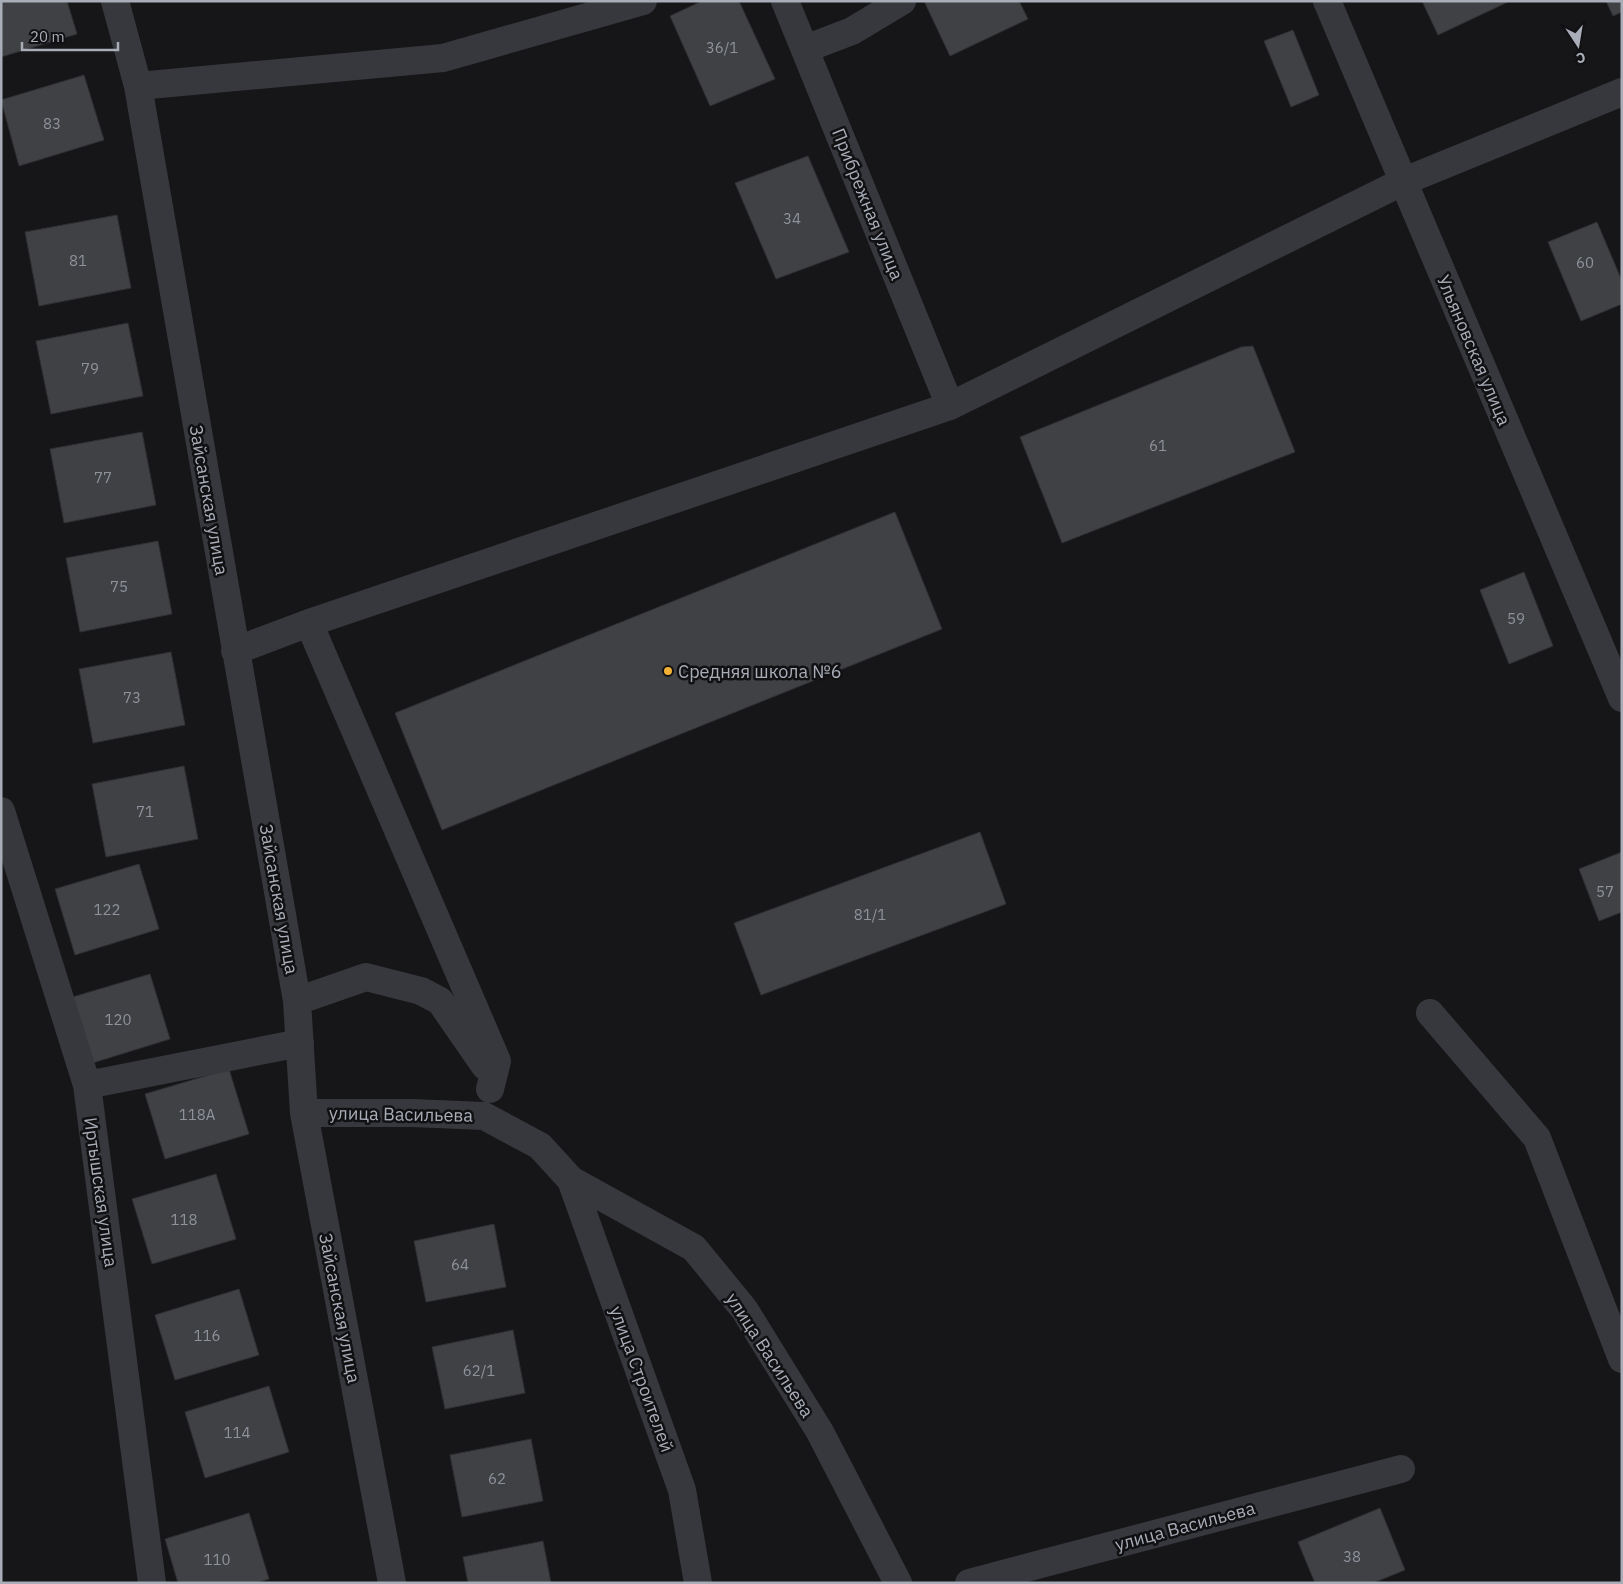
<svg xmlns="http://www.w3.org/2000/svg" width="1623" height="1584" viewBox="0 0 1623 1584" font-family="'IBM Plex Sans',sans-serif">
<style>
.building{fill:#404145;stroke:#303034}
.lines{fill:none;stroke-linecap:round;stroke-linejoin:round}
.street{stroke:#37383d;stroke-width:28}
.poi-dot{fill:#f2b134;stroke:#111113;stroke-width:2}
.labels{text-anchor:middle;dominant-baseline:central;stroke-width:5;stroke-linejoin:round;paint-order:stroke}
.number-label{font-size:15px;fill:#8e929b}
.street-label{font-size:18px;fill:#a8adb8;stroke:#111113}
.poi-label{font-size:18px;fill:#a8adb8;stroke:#111113;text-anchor:start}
</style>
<rect width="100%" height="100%" fill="#161618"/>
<path class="building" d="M1,1H67L77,34L1,57Z
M702,1H739L775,79L710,106L670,16Z
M924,1H1019L1028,19L950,56Z
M1422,1H1510L1438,35Z
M1606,1H1622V12L1613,16Z
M1293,30L1319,95L1291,107L1264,41Z
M84,75L104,140L19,166L1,100Z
M808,156L849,252L776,279L735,183Z
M117,215L131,288L39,306L25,232Z
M1597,222L1622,281V304L1581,321L1548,242Z
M128,323L143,396L51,414L36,341Z
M1253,346L1295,452L1062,543L1020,437L1241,347Z
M142,432L156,505L64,523L50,449Z
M895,512L942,629L442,830L395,713Z
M158,541L172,614L80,632L66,558Z
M1524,572L1553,646L1509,664L1480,590Z
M171,652L185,725L93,743L79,669Z
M184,766L198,839L106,857L92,784Z
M980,832L1006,904L761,995L734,923Z
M1622,852V912L1599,921L1579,869Z
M139,864L159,929L75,955L55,889Z
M150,974L170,1039L86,1065L66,999Z
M229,1069L249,1134L165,1159L145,1094Z
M216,1174L236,1239L152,1264L132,1199Z
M494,1224L506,1287L426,1302L414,1241Z
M239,1289L259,1355L175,1380L155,1315Z
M513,1330L525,1393L445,1409L432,1347Z
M269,1386L289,1452L205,1478L185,1412Z
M531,1439L543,1501L462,1517L450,1455Z
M1380,1508L1405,1570L1373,1583H1315L1298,1542Z
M249,1513L269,1579L256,1583H178L165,1539Z
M543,1541L551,1583H468L463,1557Z"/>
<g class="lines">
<path class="street" d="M115,1L138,86L297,1001L304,1113L392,1583
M785,1L950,406
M1327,1L1622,698
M805,49L852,31L902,1
M138,86L443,58L643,1
M309,623L497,1061L490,1089
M235,651L309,623L950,406L1402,182L1622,92
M1,811L87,1085L152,1583
M297,1001L366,977L421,991L440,1001L485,1066
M1430,1013L1537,1138L1622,1359
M87,1085L300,1043
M304,1113H412L484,1116L540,1146L571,1180L694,1248L744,1309L820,1432L898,1583
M571,1180L682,1490L698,1583
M969,1583L1401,1469"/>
</g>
<circle class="poi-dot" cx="668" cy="671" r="5"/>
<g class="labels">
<g class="number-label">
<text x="722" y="47">36/1</text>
<text x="52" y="123">83</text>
<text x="792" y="218">34</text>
<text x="78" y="260">81</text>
<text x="1585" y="262">60</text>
<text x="90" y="368">79</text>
<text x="1158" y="445">61</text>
<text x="103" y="477">77</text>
<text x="119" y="586">75</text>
<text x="1516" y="618">59</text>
<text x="132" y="697">73</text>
<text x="145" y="811">71</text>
<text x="1605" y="891">57</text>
<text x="107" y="909">122</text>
<text x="870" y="914">81/1</text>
<text x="118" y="1019">120</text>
<text x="197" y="1114">118А</text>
<text x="184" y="1219">118</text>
<text x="460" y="1264">64</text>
<text x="207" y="1335">116</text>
<text x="479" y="1370">62/1</text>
<text x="237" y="1432">114</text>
<text x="497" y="1478">62</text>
<text x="1352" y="1556">38</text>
<text x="217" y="1559">110</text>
</g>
<g class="street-label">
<text transform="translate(868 204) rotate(68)">Прибрежная улица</text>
<text transform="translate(1474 350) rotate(67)">Ульяновская улица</text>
<text transform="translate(209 500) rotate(80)">Зайсанская улица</text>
<text transform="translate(279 899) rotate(80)">Зайсанская улица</text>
<text transform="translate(401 1114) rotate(1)">улица Васильева</text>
<text transform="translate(101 1192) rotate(82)">Иртышская улица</text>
<text transform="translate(340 1308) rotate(79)">Зайсанская улица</text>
<text transform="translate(770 1355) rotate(57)">улица Васильева</text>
<text transform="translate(642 1379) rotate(70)">улица Строителей</text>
<text transform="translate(1185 1526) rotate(-15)">улица Васильева</text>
</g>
<g class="poi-label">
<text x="678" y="671">Средняя школа №6</text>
</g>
</g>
<rect width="1623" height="1584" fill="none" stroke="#a8adb8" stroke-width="5"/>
<g transform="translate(1578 45) rotate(168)" stroke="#111113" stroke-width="4" paint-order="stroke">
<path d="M0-4L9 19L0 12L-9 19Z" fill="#a8adb8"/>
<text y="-8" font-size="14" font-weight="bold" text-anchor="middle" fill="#a8adb8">С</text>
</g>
<path d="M22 42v8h96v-8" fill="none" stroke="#a8adb8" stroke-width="2.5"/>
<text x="30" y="42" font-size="15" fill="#a8adb8" stroke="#111113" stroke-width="4" paint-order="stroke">20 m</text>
</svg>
